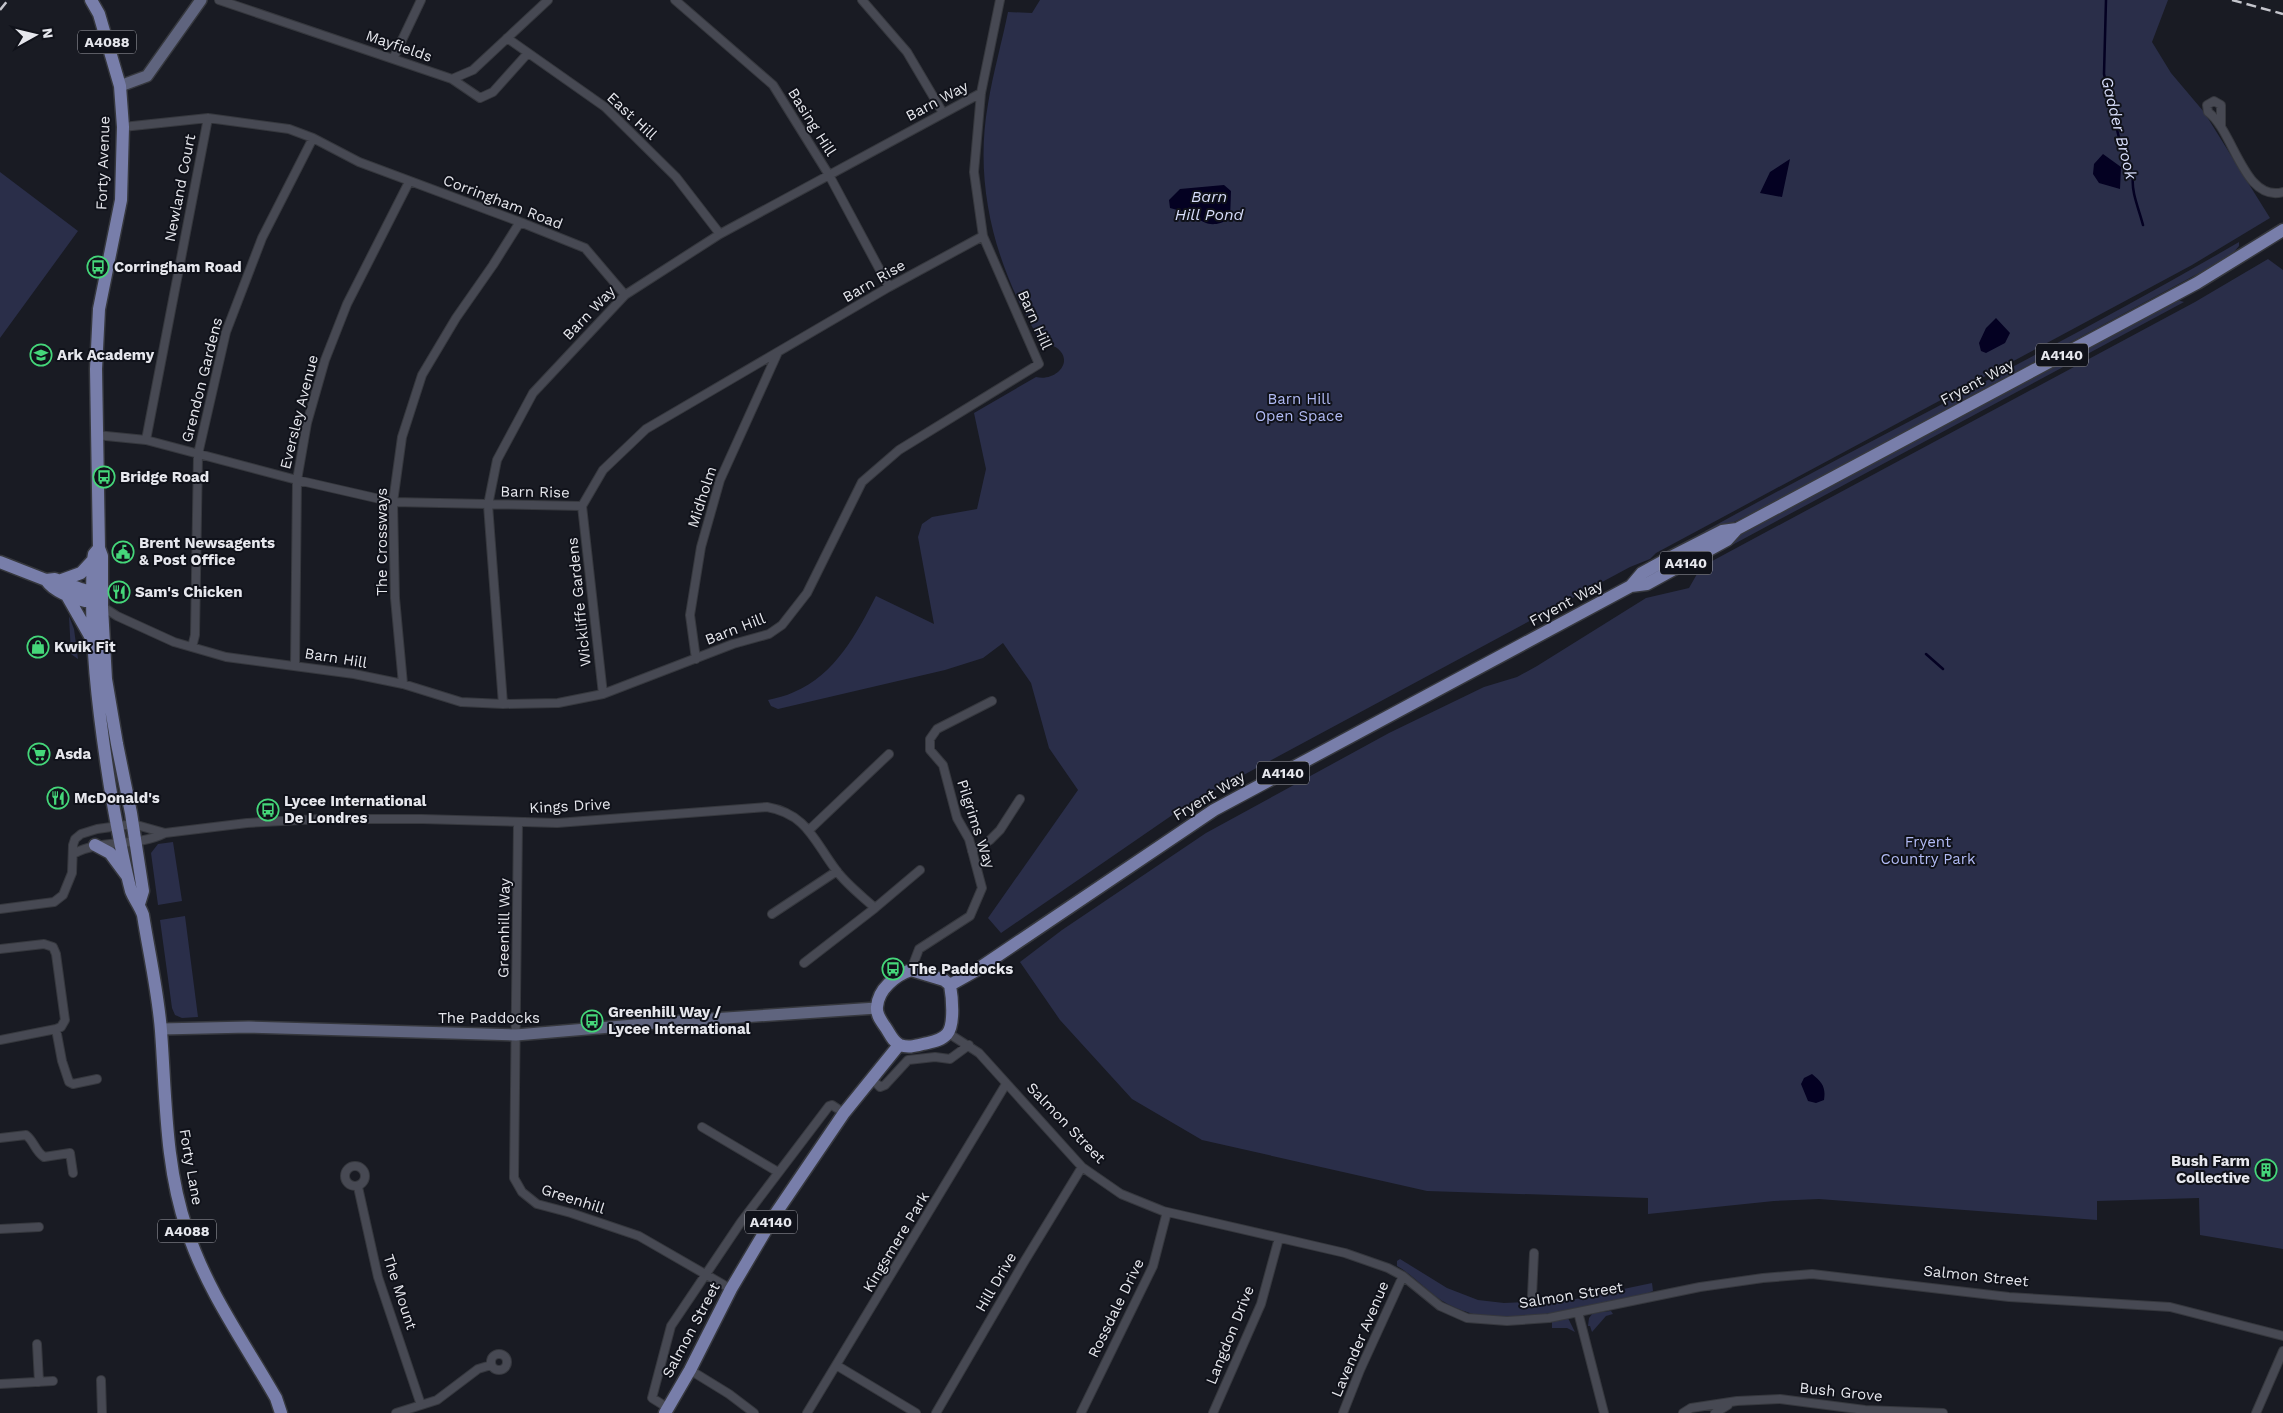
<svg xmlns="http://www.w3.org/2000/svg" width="2283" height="1413" viewBox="0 0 2283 1413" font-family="'Work Sans',sans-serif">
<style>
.green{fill:#2a2e49}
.water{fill:#040122}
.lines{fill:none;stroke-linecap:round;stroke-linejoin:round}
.stream{stroke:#040122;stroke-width:2.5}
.street-casing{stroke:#36383e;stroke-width:10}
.secondary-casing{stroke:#36383e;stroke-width:14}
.primary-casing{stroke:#36383e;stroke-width:15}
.street{stroke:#474953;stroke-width:8}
.secondary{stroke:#5f647e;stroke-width:11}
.primary{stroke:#787eaa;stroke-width:12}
.rail{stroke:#c4c5cc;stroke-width:2.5;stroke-dasharray:10 5;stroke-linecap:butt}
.labels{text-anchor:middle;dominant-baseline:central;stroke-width:4;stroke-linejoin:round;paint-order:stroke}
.shield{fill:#10121a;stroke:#a6a7ae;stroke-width:1}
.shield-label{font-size:14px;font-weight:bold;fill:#e6e7ed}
.street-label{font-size:15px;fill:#e6e7ed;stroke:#10121a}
.poi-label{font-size:15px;font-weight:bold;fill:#e6e7ed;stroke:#10121a;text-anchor:start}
.park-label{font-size:15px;fill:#b2bbf5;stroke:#10121a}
.water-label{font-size:16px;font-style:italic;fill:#d8defb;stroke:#10121a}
</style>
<rect width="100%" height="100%" fill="#191b23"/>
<path class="green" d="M1040,0H2168L2152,42L2171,73L2204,112L2270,218L2192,265L1656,553L1650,559L1630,567L1184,807L1001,933L988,918L1078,790L1049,748L1031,683L1003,643L983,658L945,670L778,709L771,706L768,700C776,698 786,696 794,692C835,675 857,633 876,596L934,624L918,537L922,524L932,517L977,509L986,469L974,413L1036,377C1055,382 1075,362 1057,348C1053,345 1047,345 1042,343C997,272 973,188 988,104C993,73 1002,42 1008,12L1032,13Z
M0,172L78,231L0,338Z
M2239,242V246L2233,253L2201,272L1765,507L1707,535L1705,531C1882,433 2064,344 2239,242Z
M2268,259L2283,270V1249L2200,1235L2199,1198L2097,1201V1220L1819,1199L1774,1201L1648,1214V1198L1427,1191L1202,1140L1132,1099L1060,1020L1020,962L1062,930L1206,833L1389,733L1484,687L1517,677L1537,666L1646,598L1689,588L1701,567L2195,302Z
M2177,300L2184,302L1721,551L1717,547Z
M69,616L74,629L78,659L71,654Z
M173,842L182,901L158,905L151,853L158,844Z
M185,916L198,1017L182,1018L175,1015L172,1008L160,920Z
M1400,1259L1447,1288L1478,1300L1504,1303L1571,1300L1652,1283L1653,1291C1612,1307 1526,1320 1482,1316C1474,1315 1464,1311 1456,1308C1433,1299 1418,1278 1397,1266V1261Z
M1611,1311L1613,1314L1606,1316L1592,1332L1590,1326H1588L1589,1318L1593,1313Z
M1568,1318L1575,1332L1567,1328H1552V1321Z"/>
<path class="water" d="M2103,154L2121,167L2120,189L2099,183L2093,174L2094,164Z
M1790,159L1782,197L1760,193L1770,172Z
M1224,185L1231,191L1230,219C1210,229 1206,223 1189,214C1183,211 1176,210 1170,208L1169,200L1180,189Z
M1996,318L2010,333L2005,343L1986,353L1981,351L1979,343L1986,328Z
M1812,1074C1822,1082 1826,1087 1824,1100L1816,1103L1808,1101L1801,1084L1804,1078Z"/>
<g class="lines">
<path class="stream" d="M2106,0L2104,74L2119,138L2133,177C2131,192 2139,209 2143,225
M1926,654L1943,669"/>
<g class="street-casing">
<path id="street" d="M219,0L452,79L473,70L548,0
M675,0L773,85L829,175L889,287
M862,0L907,52L943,113
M507,38L605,107L676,177L720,234
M393,59L421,0
M452,79L480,98L493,92L528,53
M2221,126V105L2214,101L2207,105L2208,112C2234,131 2244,203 2283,192
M123,127L208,118L289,129L313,138L359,162L520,222L585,248L625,295
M96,435L146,440L297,480L393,502L582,506
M146,440L208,118
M582,506L603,470L646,429L889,287L983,236
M582,506L603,694
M100,605L117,616L174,642L226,657L354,674L403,684L461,702L503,704L558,703L603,694L733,644L769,634L782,625L807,593L862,482L899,450L1039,364L983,236L974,172L981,93L1000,0
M192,647L195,635L198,454L226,332L262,238L313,138
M696,659L690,615L701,547L720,480L778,352
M295,666L297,480L307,423L325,360L347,304L409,182
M403,684L395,598L393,502L402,437L422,375L456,318L493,265L520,222
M503,704L488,505L497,460L533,393L625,295L720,234L981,93
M518,822L514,1178L522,1192L537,1204L571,1213L639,1236L731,1289
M809,830L889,754
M165,833L247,823L320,819H422L557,823L767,807C807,814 814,841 836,870C846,884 862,896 875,908L920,870
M972,851L990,840L1000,830L1020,799
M0,909L54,902L63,895L72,873L73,845L75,839L81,834L97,829L133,824L165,833C136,848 102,838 73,854
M772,914L837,871
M0,949L44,944L53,947L56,954L65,1020L61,1027L56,1029L0,1040
M804,963L875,908
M911,970L919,949L970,916L982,888L969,839L957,818L943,765L930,750V739L937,729L992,701
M56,1029L62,1061L69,1082L73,1084L97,1079
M948,1033L979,1053L1082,1167L1121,1194L1163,1211L1345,1253L1388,1268L1403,1276L1440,1306L1467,1318L1507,1321L1549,1318L1700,1287L1763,1278L1812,1274L2009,1297L2170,1307L2283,1336
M872,1079L880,1087L885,1085L908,1060L935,1057L950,1059L969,1045
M702,1127L778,1172
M0,1138L26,1135C34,1141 35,1151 44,1157L70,1153L73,1173
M345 1176a10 10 0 1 1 20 0a10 10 0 1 1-20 0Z
M358,1187L378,1277L421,1405
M0,1229L39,1227
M1532,1296L1534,1253
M1578,1312L1604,1413
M37,1344L39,1382
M491 1362a8 8 0 1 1 16 0a8 8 0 1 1-16 0Z
M836,1365L916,1413
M690,1370L729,1394L754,1413
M101,1380L102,1413
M0,1384L53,1381
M668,1408L652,1398L671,1326L741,1222L829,1106L832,1105L844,1113
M396,1413L437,1400L478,1369L491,1365
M807,1413L1006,1084
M936,1413L1024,1262L1082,1167
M1081,1413L1153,1266L1167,1212
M1213,1413L1261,1304L1279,1238
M1343,1413L1360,1370L1403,1276
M1683,1413L1691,1408L1737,1401L1780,1399L1865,1410L1943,1413
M1715,1413L1728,1405
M2256,1413L2283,1351"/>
</g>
<g class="secondary-casing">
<path id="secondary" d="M120,86L147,76L201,0
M161,1029L249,1027L516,1035L681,1021L877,1008"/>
</g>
<g class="primary-casing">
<path id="primary" d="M91,0L99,14L120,86L123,127L121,200L99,309L96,369L99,548L94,554L93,560C89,636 98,711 110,787C116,821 122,857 131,891C134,899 140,906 143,915C149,953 158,992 161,1031C166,1098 165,1166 187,1230C207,1291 244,1342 276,1398L281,1413
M99,548L102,556V607L106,679L117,744L131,813L143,891L139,904
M0,562L46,580L55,579L81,589L87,591L92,599
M46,580C54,592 71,597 85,601L92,599
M59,581L81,573L93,560
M1631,586L1642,573L1671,557L1722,531L1737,529
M66,594L90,636
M95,845L110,853L127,876
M911,970L944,980L950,985C952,996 955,1025 947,1034C941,1041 931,1042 923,1044C915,1046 908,1048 900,1045C893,1042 890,1034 886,1028C882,1022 876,1015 877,1007C878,989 896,975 911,970Z
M950,985L975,971L1214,810L1631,586L1647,584L1727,540L1737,529L2197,283L2283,230
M665,1413L690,1370L731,1289L776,1213L844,1113L899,1045"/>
</g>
<use href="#street" class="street"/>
<use href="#secondary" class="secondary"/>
<use href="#primary" class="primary"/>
<path class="rail" d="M2232,0L2283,14
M0,10L8,0"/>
</g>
<defs>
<g id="bus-ring" transform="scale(1.125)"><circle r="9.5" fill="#10121a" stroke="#45d77a" stroke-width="1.5"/><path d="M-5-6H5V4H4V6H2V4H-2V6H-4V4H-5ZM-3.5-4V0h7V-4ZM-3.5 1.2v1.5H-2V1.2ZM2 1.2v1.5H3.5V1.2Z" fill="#45d77a"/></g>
<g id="school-ring" transform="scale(1.125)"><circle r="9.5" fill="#10121a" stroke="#45d77a" stroke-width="1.5"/><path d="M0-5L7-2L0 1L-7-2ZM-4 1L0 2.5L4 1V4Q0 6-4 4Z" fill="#45d77a"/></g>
<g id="civic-ring" transform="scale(1.125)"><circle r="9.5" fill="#10121a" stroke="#45d77a" stroke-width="1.5"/><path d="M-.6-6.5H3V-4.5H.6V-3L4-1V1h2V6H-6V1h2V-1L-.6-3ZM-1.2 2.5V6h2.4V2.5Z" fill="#45d77a"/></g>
<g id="restaurant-ring" transform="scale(1.125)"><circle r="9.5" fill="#10121a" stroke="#45d77a" stroke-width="1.5"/><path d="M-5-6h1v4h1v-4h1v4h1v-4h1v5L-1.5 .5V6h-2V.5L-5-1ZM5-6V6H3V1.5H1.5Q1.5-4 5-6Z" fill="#45d77a"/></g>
<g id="shop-ring" transform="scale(1.125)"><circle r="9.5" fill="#10121a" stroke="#45d77a" stroke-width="1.5"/><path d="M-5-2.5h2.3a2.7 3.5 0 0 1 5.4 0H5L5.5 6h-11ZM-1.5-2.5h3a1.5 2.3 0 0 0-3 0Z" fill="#45d77a"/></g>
<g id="supermarket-ring" transform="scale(1.125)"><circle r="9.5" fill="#10121a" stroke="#45d77a" stroke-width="1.5"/><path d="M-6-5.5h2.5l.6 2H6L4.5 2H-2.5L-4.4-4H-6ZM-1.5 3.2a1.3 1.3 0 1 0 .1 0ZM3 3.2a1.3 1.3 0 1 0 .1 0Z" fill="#45d77a"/></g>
<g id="building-ring" transform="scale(1.125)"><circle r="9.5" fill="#10121a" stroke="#45d77a" stroke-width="1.5"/><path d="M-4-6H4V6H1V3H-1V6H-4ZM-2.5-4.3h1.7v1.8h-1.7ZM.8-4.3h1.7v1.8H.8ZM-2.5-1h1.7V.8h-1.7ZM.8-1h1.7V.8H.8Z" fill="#45d77a"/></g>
</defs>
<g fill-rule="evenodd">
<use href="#bus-ring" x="98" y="267"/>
<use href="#school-ring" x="41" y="355"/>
<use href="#bus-ring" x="104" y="477"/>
<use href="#civic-ring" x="123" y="552"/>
<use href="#restaurant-ring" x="119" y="592"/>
<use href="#shop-ring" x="38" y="647"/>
<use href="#supermarket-ring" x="39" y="754"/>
<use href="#restaurant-ring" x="58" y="798"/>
<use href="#bus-ring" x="268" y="810"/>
<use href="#bus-ring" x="893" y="969"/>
<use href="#bus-ring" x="592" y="1021"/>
<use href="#building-ring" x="2266" y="1170"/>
</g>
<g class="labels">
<g class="shield">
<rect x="78" y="30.5" width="58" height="23" rx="4"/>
<rect x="2036" y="343.5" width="52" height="23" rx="4"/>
<rect x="1660" y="551.5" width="52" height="23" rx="4"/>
<rect x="1257" y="761.5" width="52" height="23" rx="4"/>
<rect x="745" y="1210.5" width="52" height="23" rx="4"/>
<rect x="158" y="1219.5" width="58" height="23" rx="4"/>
</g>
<g class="shield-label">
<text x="107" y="42">A4088</text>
<text x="2062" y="355">A4140</text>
<text x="1686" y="563">A4140</text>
<text x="1283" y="773">A4140</text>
<text x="771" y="1222">A4140</text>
<text x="187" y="1231">A4088</text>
</g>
<g class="street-label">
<text transform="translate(399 46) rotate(19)">Mayfields</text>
<text transform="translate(937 101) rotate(-28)">Barn Way</text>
<text transform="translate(632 116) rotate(43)">East Hill</text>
<text transform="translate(812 122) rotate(58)">Basing Hill</text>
<text transform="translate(103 163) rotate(-88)">Forty Avenue</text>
<text transform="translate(180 188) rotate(-79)">Newland Court</text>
<text transform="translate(503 202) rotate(21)">Corringham Road</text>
<text transform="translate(874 281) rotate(-30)">Barn Rise</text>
<text transform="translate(589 313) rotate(-46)">Barn Way</text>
<text transform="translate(1035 320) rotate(66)">Barn Hill</text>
<text transform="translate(202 380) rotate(-76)">Grendon Gardens</text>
<text transform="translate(1977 382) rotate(-28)">Fryent Way</text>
<text transform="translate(299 412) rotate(-76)">Eversley Avenue</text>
<text transform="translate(535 492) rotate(1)">Barn Rise</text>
<text transform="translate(702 497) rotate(-72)">Midholm</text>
<text transform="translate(382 542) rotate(-90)">The Crossways</text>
<text transform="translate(579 602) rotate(-96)">Wickliffe Gardens</text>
<text transform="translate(1566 603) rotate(-28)">Fryent Way</text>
<text transform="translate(735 629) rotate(-21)">Barn Hill</text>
<text transform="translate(336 658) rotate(9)">Barn Hill</text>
<text transform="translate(1209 796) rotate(-31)">Fryent Way</text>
<text transform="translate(570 806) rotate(-3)">Kings Drive</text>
<text transform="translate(976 824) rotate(72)">Pilgrims Way</text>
<text transform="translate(504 928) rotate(-89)">Greenhill Way</text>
<text x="489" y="1018">The Paddocks</text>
<text transform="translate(1066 1123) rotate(46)">Salmon Street</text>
<text transform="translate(191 1167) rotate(80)">Forty Lane</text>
<text transform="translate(573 1199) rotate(18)">Greenhill</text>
<text transform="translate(896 1242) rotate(-59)">Kingsmere Park</text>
<text transform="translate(1976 1276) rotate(6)">Salmon Street</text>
<text transform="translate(996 1282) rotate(-60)">Hill Drive</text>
<text transform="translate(400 1292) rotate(72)">The Mount</text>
<text transform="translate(1571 1295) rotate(-9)">Salmon Street</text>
<text transform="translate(1116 1308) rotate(-64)">Rossdale Drive</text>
<text transform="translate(691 1330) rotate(-62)">Salmon Street</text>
<text transform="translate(1230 1335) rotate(-68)">Langdon Drive</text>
<text transform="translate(1360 1339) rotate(-67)">Lavender Avenue</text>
<text transform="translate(1841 1392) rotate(6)">Bush Grove</text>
</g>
<g class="poi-label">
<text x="114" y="267">Corringham Road</text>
<text x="57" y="355">Ark Academy</text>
<text x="120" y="477">Bridge Road</text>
<text x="139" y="543">Brent Newsagents<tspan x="139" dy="17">&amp; Post Office</tspan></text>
<text x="135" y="592">Sam's Chicken</text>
<text x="54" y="647">Kwik Fit</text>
<text x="55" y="754">Asda</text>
<text x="74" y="798">McDonald's</text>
<text x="284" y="801">Lycee International<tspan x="284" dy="17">De Londres</tspan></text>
<text x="909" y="969">The Paddocks</text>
<text x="608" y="1012">Greenhill Way /<tspan x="608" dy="17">Lycee International</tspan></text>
<text x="2250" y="1161" text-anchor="end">Bush Farm<tspan x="2250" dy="17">Collective</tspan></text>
</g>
<g class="park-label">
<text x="1299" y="399">Barn Hill<tspan x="1299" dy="17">Open Space</tspan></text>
<text x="1928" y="842">Fryent<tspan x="1928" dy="17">Country Park</tspan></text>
</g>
<g class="water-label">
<text transform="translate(2119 128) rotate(76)">Gadder Brook</text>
<text x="1209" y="196">Barn<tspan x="1209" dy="18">Hill Pond</tspan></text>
</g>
</g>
<g transform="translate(35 35) rotate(82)" stroke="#10121a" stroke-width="4" paint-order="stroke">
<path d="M0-4L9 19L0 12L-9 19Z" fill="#e6e7ed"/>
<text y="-8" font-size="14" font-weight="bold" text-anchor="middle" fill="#e6e7ed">N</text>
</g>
</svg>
